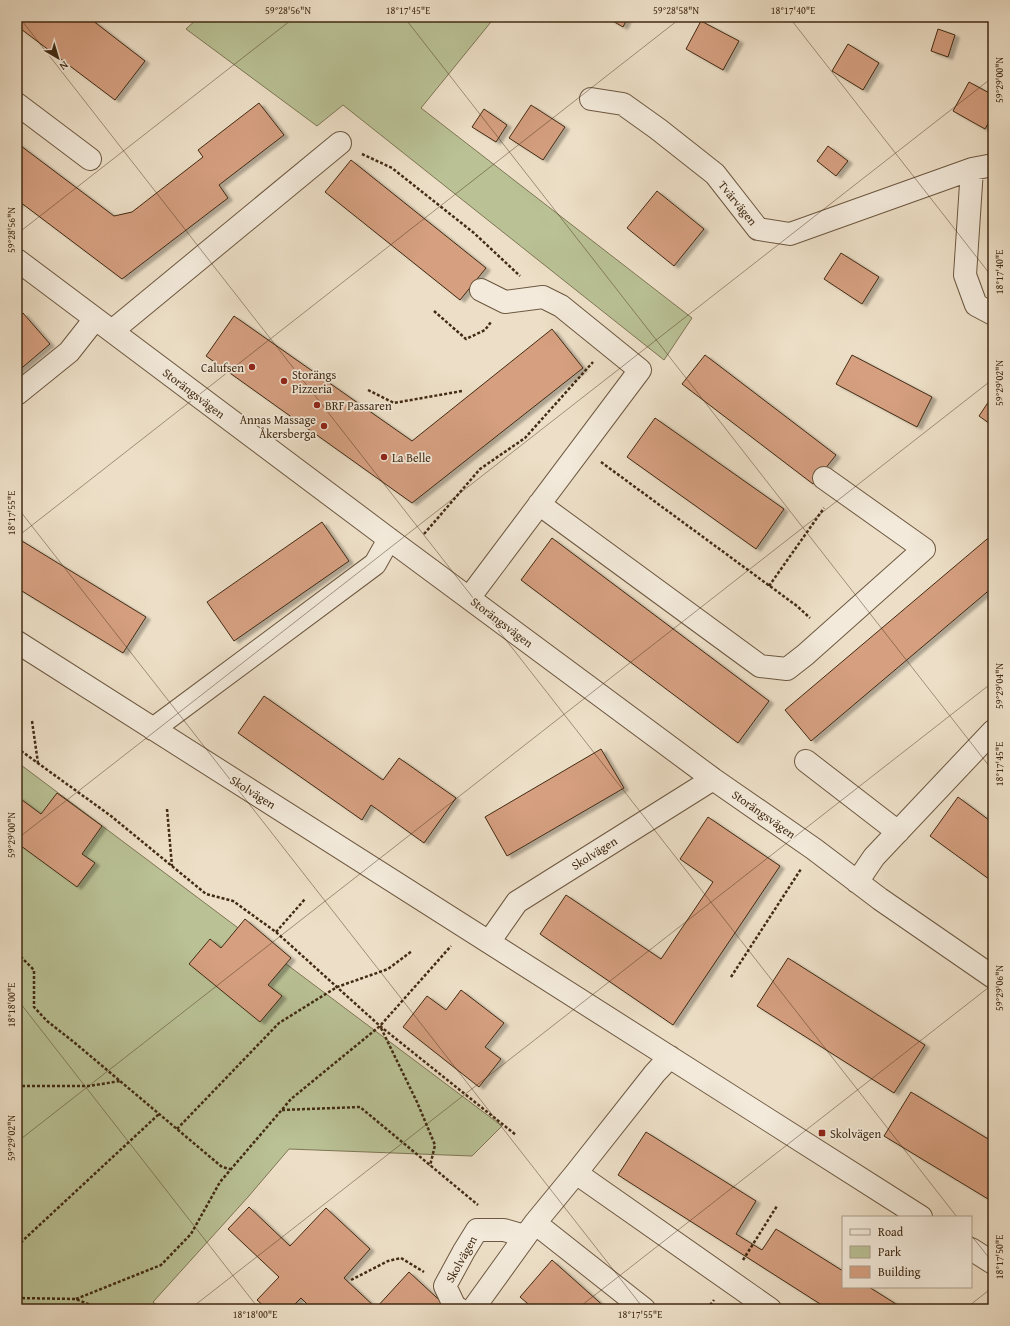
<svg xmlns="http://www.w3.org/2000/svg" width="1010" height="1326" viewBox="0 0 1010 1326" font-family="'Gentium Book Plus',serif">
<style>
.green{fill:#b9c195;stroke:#7e7654}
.building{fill:#d59f80;stroke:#422b13;filter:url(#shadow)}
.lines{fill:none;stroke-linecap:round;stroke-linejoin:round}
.minor-casing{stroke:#6d5840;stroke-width:24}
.path{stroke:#422b13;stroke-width:2.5;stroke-dasharray:3 2;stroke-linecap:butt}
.minor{stroke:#f3eadb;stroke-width:22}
.ticks{fill:none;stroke:#422b13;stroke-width:1;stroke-opacity:0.45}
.poi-dot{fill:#8f2418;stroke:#f3eadb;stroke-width:1.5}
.labels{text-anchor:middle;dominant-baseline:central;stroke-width:3.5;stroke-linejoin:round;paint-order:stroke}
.street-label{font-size:12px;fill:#422b13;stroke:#f3eadb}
.poi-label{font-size:12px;fill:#422b13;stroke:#f3eadb;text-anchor:start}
.neatline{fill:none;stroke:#422b13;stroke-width:1.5}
.ticks-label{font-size:10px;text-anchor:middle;fill:#422b13}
</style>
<defs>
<filter id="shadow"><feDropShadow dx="4.5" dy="2.5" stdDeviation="1" flood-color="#0004"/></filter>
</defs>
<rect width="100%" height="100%" fill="#eddfc7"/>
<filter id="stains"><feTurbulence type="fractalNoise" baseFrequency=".005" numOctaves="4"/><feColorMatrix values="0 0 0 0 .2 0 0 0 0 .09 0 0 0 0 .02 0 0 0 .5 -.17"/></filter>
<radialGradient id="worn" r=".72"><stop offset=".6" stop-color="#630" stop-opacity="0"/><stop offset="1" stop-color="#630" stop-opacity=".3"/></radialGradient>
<path class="green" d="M199,17H495L421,108L692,318L664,360L343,105L317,126L186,29Z
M17,762L502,1126L472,1156L289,1149L248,1197L153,1302L162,1309H17Z"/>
<path class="building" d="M17,17H88L145,61L115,100L17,26Z
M606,17H628L623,27Z
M701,21L739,41L723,70L686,49Z
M938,29L955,35L948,57L931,51Z
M848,44L879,63L863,90L832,71Z
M969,82L993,95V115L985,129L953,111Z
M259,103L284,135L219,185L228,198L122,279L20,202L17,206V143L114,216L132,212L203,157L198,150Z
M531,105L565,127L543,160L509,138Z
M484,109L507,125L496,142L472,127Z
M828,146L848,161L836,176L817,161Z
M351,160L486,268L460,300L325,192Z
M657,191L704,229L674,266L627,228Z
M841,253L879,277L862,304L824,279Z
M23,313L50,344L17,372V318Z
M234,316L412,441L552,329L583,368L412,503L206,356Z
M705,355L836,455L813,484L682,384Z
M852,355L932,397L917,427L836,384Z
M993,395V426L979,416Z
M655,418L784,509L756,549L627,457Z
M322,522L349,561L234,641L207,602Z
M993,534V587L811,741L785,710Z
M17,538L146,617L123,653L17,588Z
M552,538L769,701L738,743L521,580Z
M264,696L383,780L399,758L456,798L424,843L371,805L362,820L238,733Z
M601,749L624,788L507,856L485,817Z
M57,793L102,826L82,854L95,863L77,887L17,843L18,797L41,814Z
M958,797L993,823V882L930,836Z
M708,817L780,866L673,1025L540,934L566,895L661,959L713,882L680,859Z
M245,919L291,958L268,985L282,996L260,1022L189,964L210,939L221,948Z
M788,958L925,1045L894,1093L757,1006Z
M461,990L504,1023L485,1047L501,1059L479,1087L403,1027L427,996L446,1010Z
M911,1092L993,1142V1202L884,1136Z
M646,1132L756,1201L736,1234L762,1250L776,1229L843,1271V1287H869L904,1309H828L618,1175Z
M249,1207L290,1246L326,1208L370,1249L344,1278L376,1308L409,1272L449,1309H312L301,1298L290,1309H267L257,1300L279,1277L228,1229Z
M552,1260L607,1309H534L520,1297Z"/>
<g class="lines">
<g class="minor-casing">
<path id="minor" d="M591,99L623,104L658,129L715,174L758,229L790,234L972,169L993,165
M17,104L90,159
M972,169L965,275L976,305L993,314
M17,260L389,539L713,779L814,849L880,899L993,977
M112,331L340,143
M17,394L69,352L95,319
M539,504L760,666L787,669L805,655L924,549L824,478
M469,598L640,370L561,306L543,297L505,302L481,290
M17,642L921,1217
M153,729L375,564L389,539
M806,761L898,832
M857,882L874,857L993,731
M489,942L517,902L713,779
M576,1173L770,1309
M535,1223L644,1309
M971,1249L993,1263
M459,1309L454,1305L445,1286L464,1251L477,1230H504L525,1236
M473,1309L535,1223L576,1173L655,1073L670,1057"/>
</g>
<path class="path" d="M362,154L392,168L474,233L520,276
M434,311L466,339L485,330L491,322
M368,390L394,403L462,391
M601,462L797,606L810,618
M424,534L480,469L525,438L593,362
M769,586L824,508
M32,721L38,763
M17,748L111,816L206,894L233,901L276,932L380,1026L516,1135
M167,809L172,866
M276,932L305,899
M17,953L34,970V1007L47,1021L75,1043L222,1167L230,1169
M731,977L801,869
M381,1028L417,1102L435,1145L430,1166
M17,1086H89L120,1081
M282,1110L360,1107L478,1205
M177,1129L279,1023L337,987L388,969L412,951
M17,1246L159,1114
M743,1260L777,1206
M351,1280L388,1261L401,1258L424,1272
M17,1298L76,1299L100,1309
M76,1299L161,1265L191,1234L220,1182L291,1099L380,1026L451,946
M707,1309L714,1300"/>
<use href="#minor" class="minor"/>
</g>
<path class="ticks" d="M19,17L957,1217M404,17L993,771M789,17L993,278M17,234L295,17M17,507L644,1309M17,537L682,17M17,839L993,77M17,999L259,1309M17,1142L993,379M971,1235L993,1263M190,1309L993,682M577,1309L993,984M965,1309L993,1287"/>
<g class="poi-dot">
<circle cx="252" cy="367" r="4"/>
<circle cx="284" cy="381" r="4"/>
<circle cx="317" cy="405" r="4"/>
<circle cx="324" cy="426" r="4"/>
<circle cx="384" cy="457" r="4"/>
<rect x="818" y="1129" width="8" height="8" rx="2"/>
</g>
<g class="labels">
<g class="street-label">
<text transform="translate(738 203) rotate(51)">Tvärvägen</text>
<text transform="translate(194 393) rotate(37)">Storängsvägen</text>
<text transform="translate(502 622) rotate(37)">Storängsvägen</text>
<text transform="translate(253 792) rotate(32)">Skolvägen</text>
<text transform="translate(764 814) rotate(35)">Storängsvägen</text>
<text transform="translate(594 853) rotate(-32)">Skolvägen</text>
<text transform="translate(461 1259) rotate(-61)">Skolvägen</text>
</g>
<g class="poi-label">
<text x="244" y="367" text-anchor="end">Calufsen</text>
<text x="292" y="374">Storängs<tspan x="292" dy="14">Pizzeria</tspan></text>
<text x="325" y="405">BRF Passaren</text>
<text x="316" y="419" text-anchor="end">Annas Massage<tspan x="316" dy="14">Åkersberga</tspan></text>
<text x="392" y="457">La Belle</text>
<text x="830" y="1133">Skolvägen</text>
</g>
</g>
<rect width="1010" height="1326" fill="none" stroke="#eddfc7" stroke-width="44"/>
<rect x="842" y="1216" width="130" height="72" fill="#f3eadb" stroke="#ac9e8b"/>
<rect x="850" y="1229" width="20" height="6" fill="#f3eadb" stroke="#ac9e8b"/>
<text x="878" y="1236" font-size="12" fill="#422b13">Road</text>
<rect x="850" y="1246" width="20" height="12" fill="#b9c195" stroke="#ac9e8b"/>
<text x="878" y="1256" font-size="12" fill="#422b13">Park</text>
<rect x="850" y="1266" width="20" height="12" fill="#d59f80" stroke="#ac9e8b"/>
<text x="878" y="1276" font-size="12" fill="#422b13">Building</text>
<g transform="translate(58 58) rotate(142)" stroke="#f3eadb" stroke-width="3" paint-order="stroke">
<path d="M0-3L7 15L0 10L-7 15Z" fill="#422b13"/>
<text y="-6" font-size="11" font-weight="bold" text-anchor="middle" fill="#422b13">N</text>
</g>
<rect x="22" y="22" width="966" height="1282" class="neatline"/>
<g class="ticks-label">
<text x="288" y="14">59°28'56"N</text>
<text x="408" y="14">18°17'45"E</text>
<text x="676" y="14">59°28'58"N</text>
<text x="793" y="14">18°17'40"E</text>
<text transform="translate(999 80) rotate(-90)" y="4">59°29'00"N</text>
<text transform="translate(11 230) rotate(-90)" y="4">59°28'56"N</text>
<text transform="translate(999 272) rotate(-90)" y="4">18°17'40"E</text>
<text transform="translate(999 383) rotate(-90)" y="4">59°29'02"N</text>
<text transform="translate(11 513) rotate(-90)" y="4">18°17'55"E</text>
<text transform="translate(999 686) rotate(-90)" y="4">59°29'04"N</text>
<text transform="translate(999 764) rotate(-90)" y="4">18°17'45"E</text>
<text transform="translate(11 835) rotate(-90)" y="4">59°29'00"N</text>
<text transform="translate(999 988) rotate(-90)" y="4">59°29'06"N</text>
<text transform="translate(11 1005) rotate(-90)" y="4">18°18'00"E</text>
<text transform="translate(11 1138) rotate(-90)" y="4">59°29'02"N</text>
<text transform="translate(999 1257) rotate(-90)" y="4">18°17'50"E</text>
<text x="255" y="1318">18°18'00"E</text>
<text x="640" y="1318">18°17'55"E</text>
</g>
<rect width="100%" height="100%" filter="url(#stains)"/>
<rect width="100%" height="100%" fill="url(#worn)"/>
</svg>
